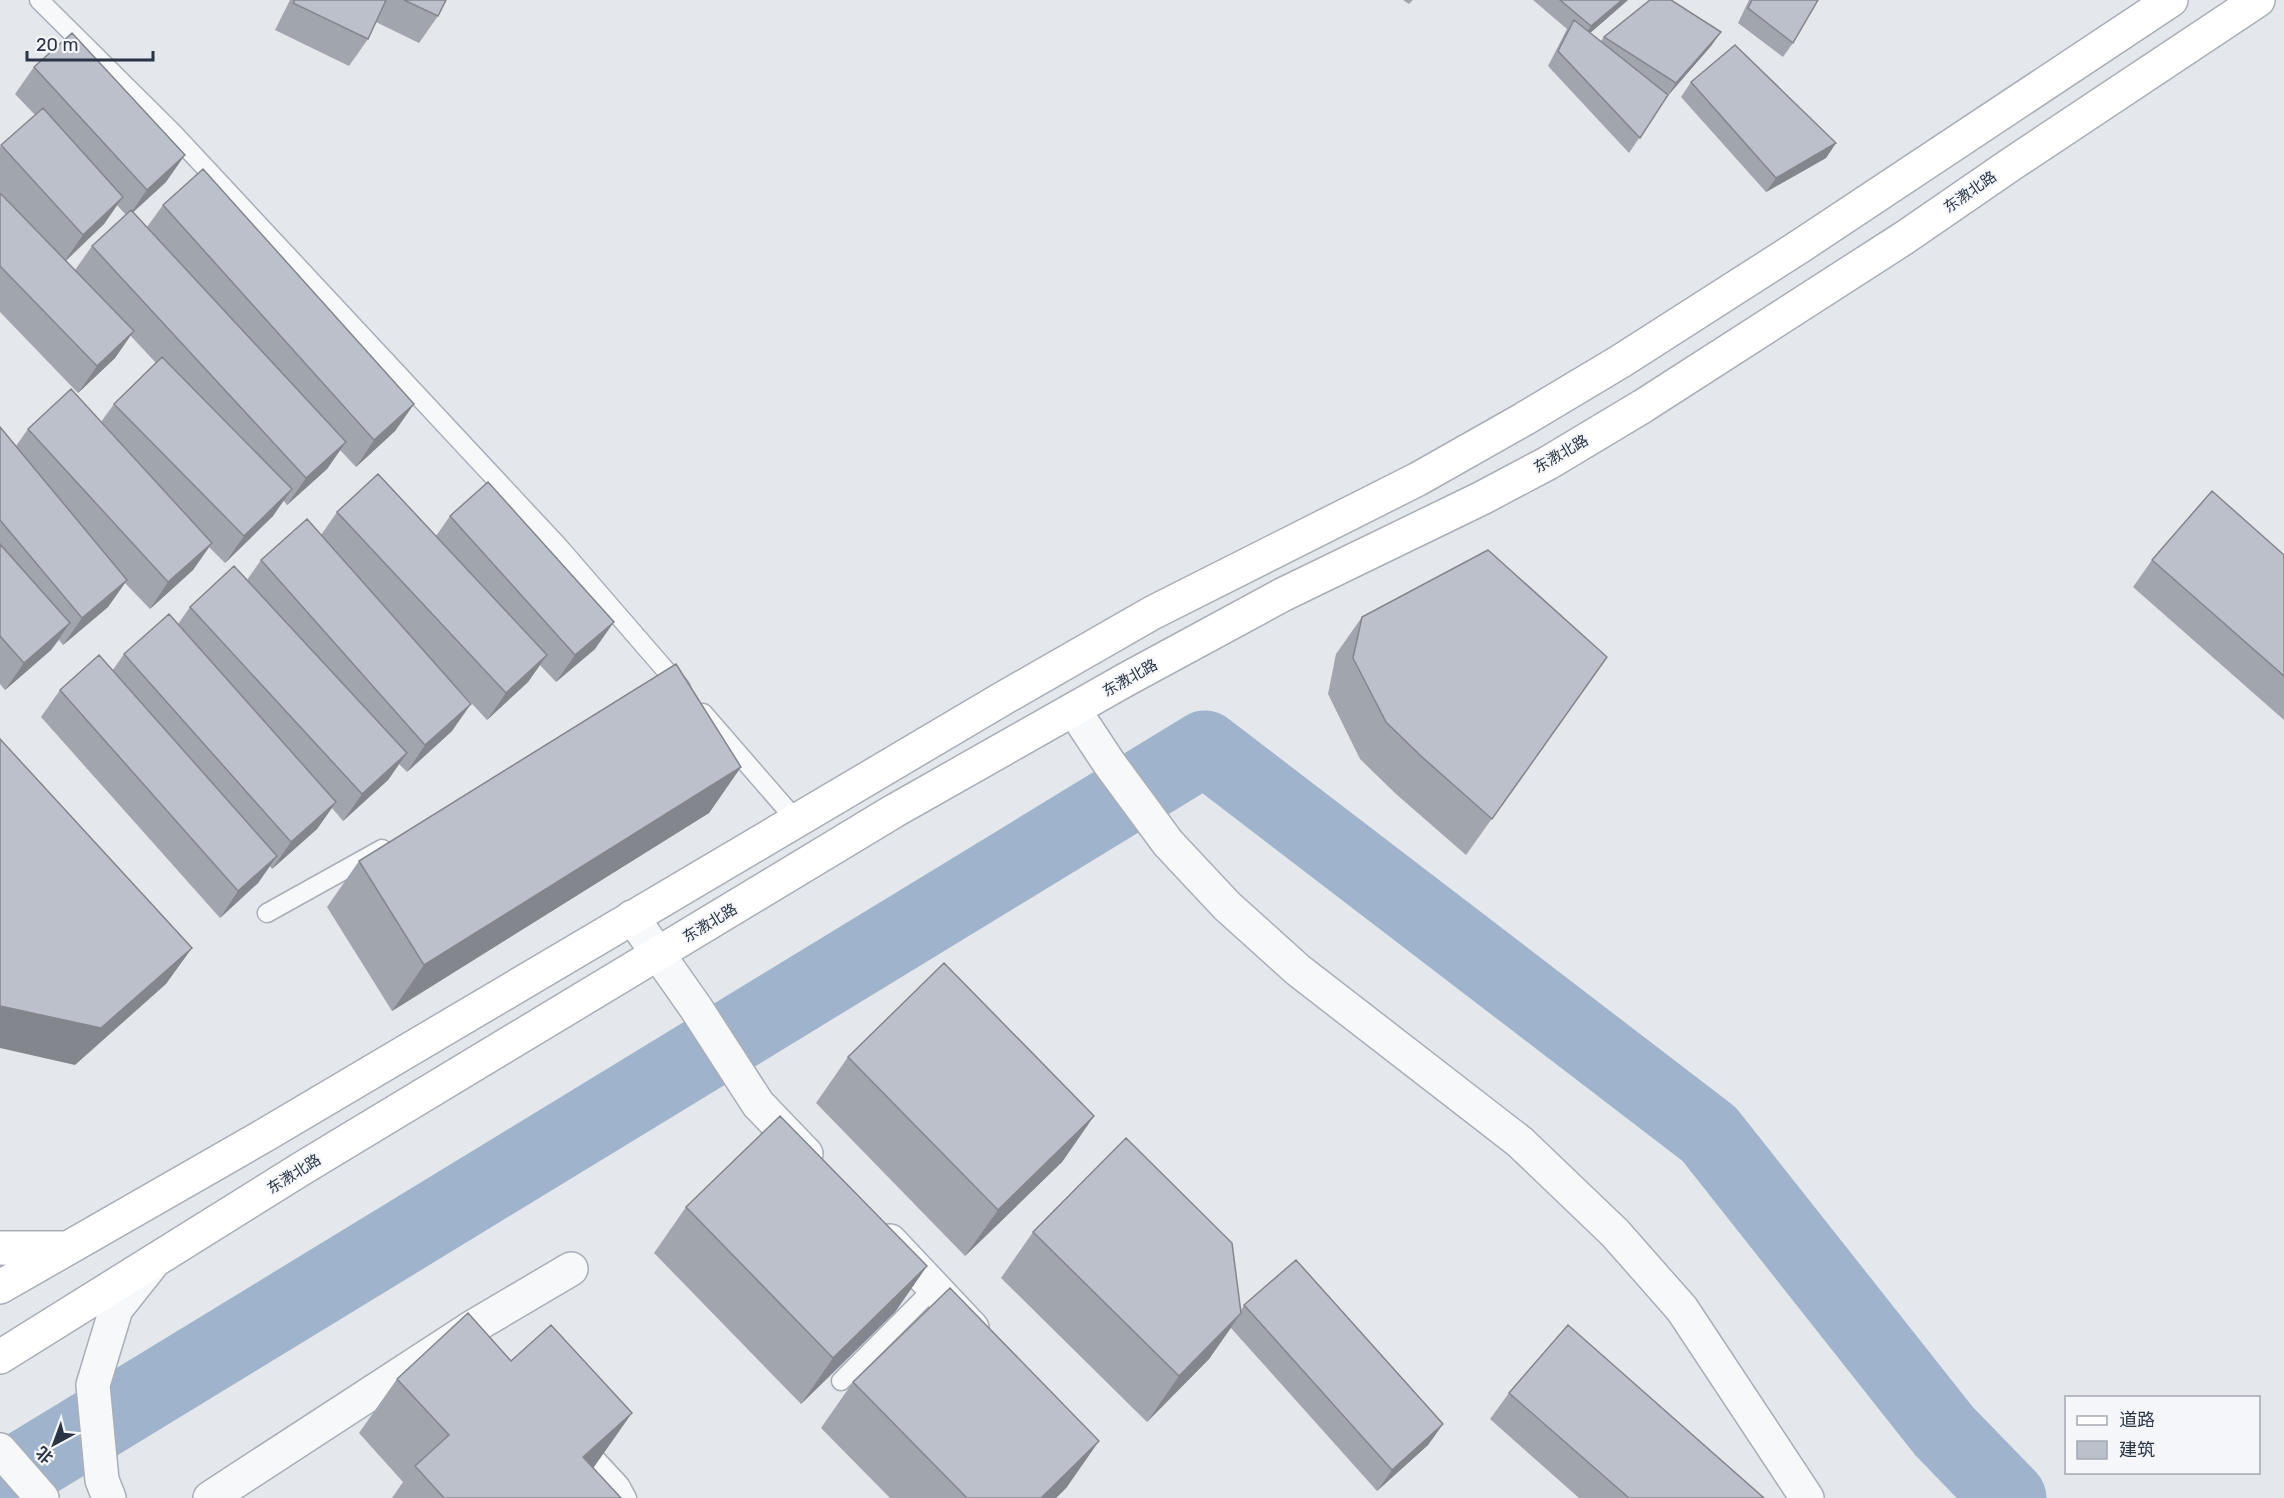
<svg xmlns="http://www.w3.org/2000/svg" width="2284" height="1498" viewBox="0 0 2284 1498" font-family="Rubik,'Noto Sans SC',sans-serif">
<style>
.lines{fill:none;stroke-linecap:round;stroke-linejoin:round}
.river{stroke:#9fb4cc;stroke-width:75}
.service-casing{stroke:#a9aeb7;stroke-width:21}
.minor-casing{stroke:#a9aeb7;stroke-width:36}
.tertiary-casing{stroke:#a9aeb7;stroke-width:36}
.secondary-casing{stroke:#a9aeb7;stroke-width:36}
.service{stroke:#f7f8fa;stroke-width:18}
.minor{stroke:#f7f8fa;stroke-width:33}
.tertiary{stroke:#f7f8fa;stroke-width:33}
.secondary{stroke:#fff;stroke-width:33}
.wall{fill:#a1a5ae;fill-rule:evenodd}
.shaded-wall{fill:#83868d}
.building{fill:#bbc0ca;stroke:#83868d;stroke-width:1.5}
.labels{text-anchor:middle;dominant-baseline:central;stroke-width:4.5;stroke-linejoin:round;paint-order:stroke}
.street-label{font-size:15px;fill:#2b3445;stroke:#f4f6f9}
</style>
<rect width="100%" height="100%" fill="#e4e7ec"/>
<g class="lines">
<path class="river" d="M0,1483L1205,748L1709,1134L1944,1431L2009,1498"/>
<g class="service-casing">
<path id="service" d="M39,0L173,133L559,547L681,688
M703,713L796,820
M267,913L382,849
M841,1381L934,1288
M582,1444L620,1485L627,1498"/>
</g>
<g class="minor-casing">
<path id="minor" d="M1074,710L1109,763L1168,843L1227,906L1298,970L1520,1142L1615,1233L1682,1309L1807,1498
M632,917L696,1008L758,1104L806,1154
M890,1241L972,1328
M210,1498L471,1328L571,1269"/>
</g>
<g class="tertiary-casing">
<path id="tertiary" d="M0,1450L42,1498
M109,1498L102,1480L93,1385L116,1309L151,1265"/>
</g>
<g class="secondary-casing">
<path id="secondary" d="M0,1248H65
M0,1287L265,1135L1002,699L1152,613L1418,479L1524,419L1621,361L1802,245L2171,0
M0,1357L301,1169L894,811L1127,679L1282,595L1482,498L1548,463L1643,406L1904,238L2013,163L2258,0"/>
</g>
<use href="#service" class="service"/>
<use href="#minor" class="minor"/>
<use href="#tertiary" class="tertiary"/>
<use href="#secondary" class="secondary"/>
</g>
<path class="wall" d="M290,0H446L438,16L419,43L376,22L368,39L349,66L275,30Z
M1403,0H1413L1409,4Z
M1533,0H1628L1590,33L1601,41L1604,37L1721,32L1711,46L1668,95L1629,153L1548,66L1567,29Z
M1749,0H1818L1793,43L1783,57L1738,23Z
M34,67L166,182L133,212L147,227L163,205L414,404L395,431L356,467L340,450L327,469L287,505L283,500L273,516L225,563L209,547L193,570L150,609L125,583L108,607L63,645L59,640L51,650L5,690L0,684V427L16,446L28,429L101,422L114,404L156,363L130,335L115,358L78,393L0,312V193L21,215L0,192V147L35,115L15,94ZM117,205L126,215L92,246L75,270L66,261L104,224Z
M1691,82L1836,143L1826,158L1766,192L1681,97Z
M337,512L436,536L450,516L595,649L556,682L540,665L528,682L487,720L450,680L452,731L407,772L399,764L388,780L343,821L332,808L317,829L272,869L270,866L258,883L220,918L41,717L60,690L112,671L124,654L178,624L190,607L247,580L261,560L321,535Z
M2284,555V720L2133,587L2152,560Z
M1362,617L1607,657L1466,855L1396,794L1360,759L1328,694L1336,654Z
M741,767L709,813L392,1011L327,907L359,861Z
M848,1057L1094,1116L1062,1162L965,1256L816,1103Z
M686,1207L927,1266L895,1312L801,1404L654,1253Z
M1033,1232L1241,1310L1244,1305L1443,1424L1428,1445L1377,1491L1231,1328L1209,1359L1147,1422L1001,1278Z
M397,1379L593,1468L621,1498H392L403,1482L359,1433Z
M853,1382L1067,1487L1056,1498H890L821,1428Z
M1509,1393L1764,1498H1579L1490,1419Z"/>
<path class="shaded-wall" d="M1622,0H1628L1581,41L1591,26Z
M1721,32L1711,46L1666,98L1676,83Z
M1836,143L1826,158L1766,192L1776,178Z
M185,155L166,182L128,217L147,190Z
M123,197L104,224L64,262L83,235Z
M134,331L115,358L78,393L97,366Z
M414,404L395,431L356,467L374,440Z
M346,442L327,469L287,505L306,478Z
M292,489L273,516L225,563L244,536Z
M212,543L193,570L150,609L168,582Z
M127,580L108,607L63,645L82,618Z
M614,622L595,649L556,682L575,655Z
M70,623L51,650L5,690L24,663Z
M547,655L528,682L487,720L506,693Z
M471,704L452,731L407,772L425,745Z
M407,753L388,780L343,821L362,794Z
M741,767L709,813L392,1011L424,965Z
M336,802L317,829L272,869L291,842Z
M277,856L258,883L220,918L238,891Z
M192,948L166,984L75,1065L0,1048V1006Z
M1094,1116L1062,1162L965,1256L998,1210Z
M927,1266L895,1312L801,1404L833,1358Z
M1241,1313L1209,1359L1147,1422L1179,1376Z
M632,1413L594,1467L560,1498L583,1457Z
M1443,1424L1428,1445L1377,1491L1392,1470Z
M1099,1441L1067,1487L1056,1498H1041Z"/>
<path class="building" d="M295,0H386L368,39L293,3Z
M404,0H446L438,16Z
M1560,0H1622L1591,26Z
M1650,0H1671L1721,32L1676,83L1604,37Z
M1752,0H1818L1793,43L1748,8Z
M1574,20L1668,95L1640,138L1558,51Z
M72,33L185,155L147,190L34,67Z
M1735,45L1836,143L1776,178L1691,82Z
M43,108L123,197L83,235L1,145Z
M203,169L414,404L374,440L163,205Z
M0,193L134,331L97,366L0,266Z
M131,210L346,442L306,478L92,246Z
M162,357L292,489L244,536L114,404Z
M71,389L212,543L168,582L28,429Z
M0,427L127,580L82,618L0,520Z
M378,474L547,655L506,693L337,512Z
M488,482L614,622L575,655L450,516Z
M2212,491L2284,555V676L2152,560Z
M307,519L471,704L425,745L261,560Z
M0,544L70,623L24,663L0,636Z
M1488,550L1607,657L1492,819L1422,757L1386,722L1353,658L1362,617Z
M234,566L407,753L362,794L190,607Z
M169,614L336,802L291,842L124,654Z
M99,655L277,856L238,891L60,690Z
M676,664L741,767L424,965L359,861Z
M0,739L192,948L101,1028L0,1006Z
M944,963L1094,1116L998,1210L848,1057Z
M780,1116L927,1266L833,1358L686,1207Z
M1126,1138L1232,1243L1241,1313L1179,1376L1033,1232Z
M1296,1260L1443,1424L1392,1470L1244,1305Z
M950,1288L1099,1441L1041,1498H967L853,1382Z
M468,1313L511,1361L551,1325L632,1413L583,1457L621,1498H444L415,1466L449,1435L397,1379Z
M1568,1325L1764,1498H1629L1509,1393Z"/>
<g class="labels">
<g class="street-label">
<text transform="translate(1970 192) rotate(-35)">东漖北路</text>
<text transform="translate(1561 454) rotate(-30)">东漖北路</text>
<text transform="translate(1130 678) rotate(-29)">东漖北路</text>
<text transform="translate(710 923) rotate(-31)">东漖北路</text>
<text transform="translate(294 1174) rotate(-32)">东漖北路</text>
</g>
</g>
<rect x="2065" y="1396" width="195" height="78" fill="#f4f6f9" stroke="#a4a8b1" stroke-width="1.5"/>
<rect x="2077" y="1416" width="30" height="9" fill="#ffffff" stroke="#a4a8b1" stroke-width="1.5"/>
<text x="2119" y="1426" font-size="18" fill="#2b3445">道路</text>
<rect x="2077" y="1441" width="30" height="18" fill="#bbc0ca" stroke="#a4a8b1" stroke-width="1.5"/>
<text x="2119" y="1456" font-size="18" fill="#2b3445">建筑</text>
<g transform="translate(54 1444) rotate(221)" stroke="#f4f6f9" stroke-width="4.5" paint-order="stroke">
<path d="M0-4.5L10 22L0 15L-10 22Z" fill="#2b3445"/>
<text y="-9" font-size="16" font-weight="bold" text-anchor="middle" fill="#2b3445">北</text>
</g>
<path d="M27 51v9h126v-9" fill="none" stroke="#2b3445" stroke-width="3"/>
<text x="36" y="51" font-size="18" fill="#2b3445" stroke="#f4f6f9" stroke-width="4.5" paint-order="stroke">20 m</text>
</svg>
